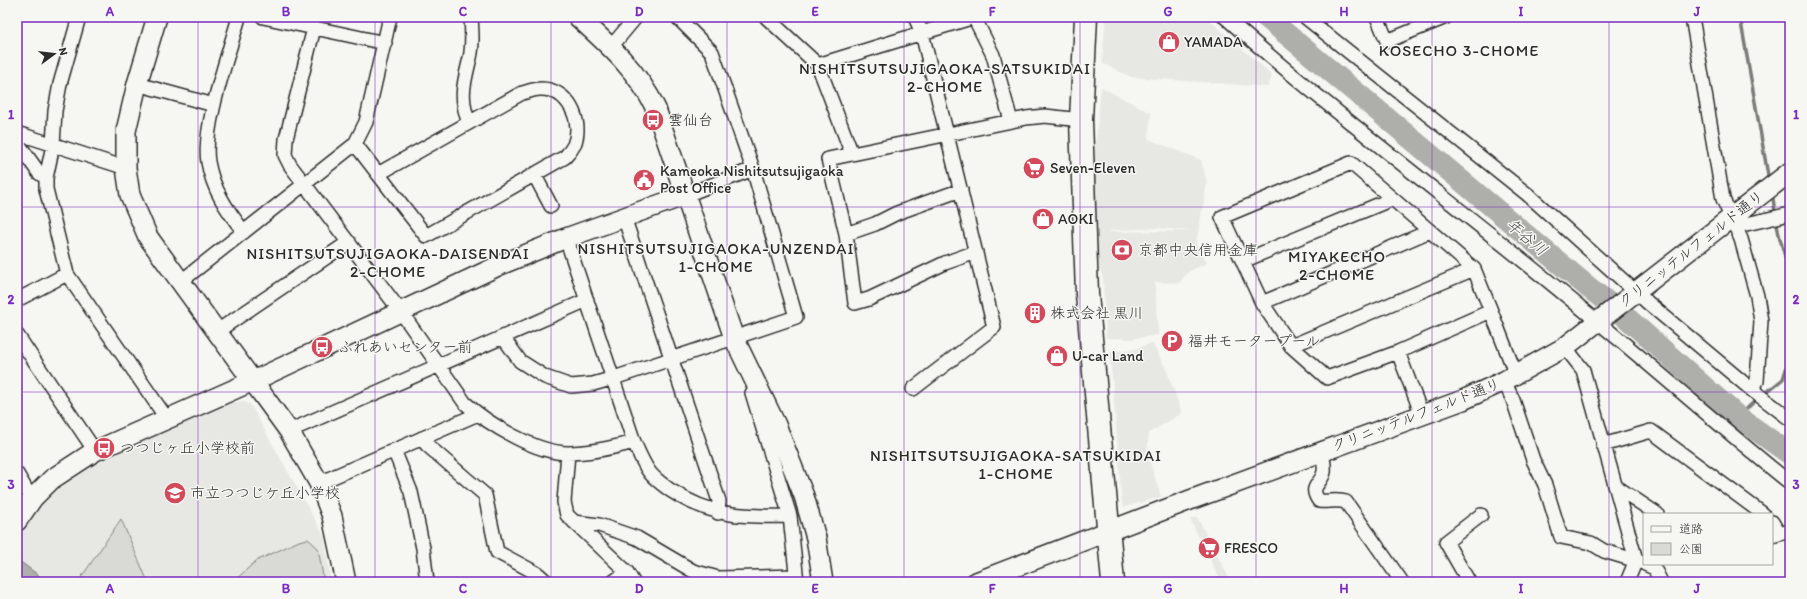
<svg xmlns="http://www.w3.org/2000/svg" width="1807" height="599" viewBox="0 0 1807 599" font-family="Itim,'Klee One',sans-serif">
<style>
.built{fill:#e7e7e3;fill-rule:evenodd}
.green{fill:#d9d9d5;stroke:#828280}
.water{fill:#aeaeab;stroke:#7a7a78}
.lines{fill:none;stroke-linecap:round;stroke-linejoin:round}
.stream{stroke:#7a7a78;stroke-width:3.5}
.river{stroke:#aeaeab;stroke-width:22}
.street-casing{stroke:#2b2b2b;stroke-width:16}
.secondary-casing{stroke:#2b2b2b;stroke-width:22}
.highway-casing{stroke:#2b2b2b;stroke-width:25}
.street{stroke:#f6f6f2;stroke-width:13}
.secondary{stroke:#f6f6f2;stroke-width:19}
.highway{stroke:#f6f6f2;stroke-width:22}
.grid{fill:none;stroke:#7b2cbf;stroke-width:1;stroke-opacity:0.55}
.labels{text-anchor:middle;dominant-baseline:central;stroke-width:3;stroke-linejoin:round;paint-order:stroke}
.poi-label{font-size:15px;fill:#2b2b2b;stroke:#f6f6f2;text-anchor:start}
.street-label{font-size:15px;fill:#2b2b2b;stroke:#f6f6f2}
.neighbourhood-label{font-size:16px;letter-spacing:1px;fill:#2b2b2b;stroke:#f6f6f2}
.water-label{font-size:16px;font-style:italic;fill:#525251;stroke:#f6f6f2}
.neatline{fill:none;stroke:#7b2cbf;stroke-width:1.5}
.grid-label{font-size:13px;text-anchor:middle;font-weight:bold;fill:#7b2cbf}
</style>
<rect width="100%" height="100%" fill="#f6f6f2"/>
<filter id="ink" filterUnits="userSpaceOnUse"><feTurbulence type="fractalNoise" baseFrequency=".025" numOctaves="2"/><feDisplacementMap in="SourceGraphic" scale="8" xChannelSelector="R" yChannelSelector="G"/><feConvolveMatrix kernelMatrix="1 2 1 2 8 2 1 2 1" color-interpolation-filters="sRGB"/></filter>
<g filter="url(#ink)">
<path class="built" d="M1106,17H1206L1272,75L1268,87L1131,77L1102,63Z
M1101,87L1151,113L1148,139L1201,160L1207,183L1196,244L1207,263L1189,271L1179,283L1155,282L1158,335L1130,339L1106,338L1103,278L1099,267L1093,176ZM1157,228L1191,231L1108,232V231Z
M1152,343L1166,369L1182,413L1149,433L1147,453L1161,497L1124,507L1122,504L1113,386L1109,351L1135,349Z
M242,401L250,404L324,536L331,582H17V539L38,505L61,481L161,429L231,403Z
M1197,517L1228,576L1230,582H1221L1190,519Z"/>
<path class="green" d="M121,519L148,582H78Z
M308,539L318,548L324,582H233L256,561L299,541Z"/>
<path class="water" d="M18,560L41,577L38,582H17Z"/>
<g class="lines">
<path class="stream" d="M1740,17L1769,181
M1772,193L1779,235L1790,274
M1763,395L1783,379L1790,357
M1738,417L1758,398"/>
<path class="river" d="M1266,17L1588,287L1619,311L1738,417L1790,454"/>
<g class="street-casing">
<path id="street" d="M79,17L60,84L55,111L53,145L46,178V189L67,274L167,419
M239,17C229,53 202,128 208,162C213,190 227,210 244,232
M263,17L385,43
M766,17L818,65
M974,17L993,55L1011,121
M1225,17C1346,124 1475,219 1598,322C1663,375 1725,431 1790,483
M1305,17L1527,194L1647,302L1752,390L1790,419
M1377,17L1387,41L1446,17
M1692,17L1723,199L1741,239L1757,296L1761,321L1757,381L1752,390
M314,28L286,139L285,155L290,165L401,312L465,403C488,424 536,453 568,453C590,453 612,448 634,442
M611,47L636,17
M137,84L214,105
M469,123C459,97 464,83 470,58C473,45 472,31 471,17
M17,133L126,168
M17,142L39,173L46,178
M355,144L426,236L565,157C568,154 572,149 574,145C584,121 568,88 540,89C534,89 527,92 522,93L378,174
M852,154L818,65L974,17
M1351,163L1474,269L1491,311L1398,352L1327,378L1291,346L1262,303L1222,217Z
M534,174L551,206
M686,195L753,169
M624,217L719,501L718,513
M1731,219L1742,225L1790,214
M846,234L875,224L897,213L961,190
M566,238L634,442C638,451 642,461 648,470C652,477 663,485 670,490C711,517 743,517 790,516
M976,252L945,263L869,299L855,303L846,234L828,159L1026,118L1045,116L1081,120
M1243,261L1392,199
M179,283L355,144L366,122L390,17
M17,300L67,274
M1262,303L1430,231
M1491,311L1516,375
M216,332L349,242
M17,335L95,451
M503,337L520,361L545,377L571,386L593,384L614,378L796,317L753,169L712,52L677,17
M1291,346L1474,269
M1565,347L1583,370L1636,560L1627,582
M1398,352L1422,415
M1504,381L1513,400L1533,460L1545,485L1561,537L1591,543L1604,551L1644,563
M913,389L994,327L922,33L915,17
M752,393L790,516L797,582
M289,431L587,300
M422,438L427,445L485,495L497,552L538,574L547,582
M1603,445L1651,431L1763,514
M394,450L411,492L423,548L427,582
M1322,452C1323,458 1325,466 1324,472C1321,485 1308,486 1319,501C1329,502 1337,499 1346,502L1402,582
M568,453L564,502L567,515L627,572L633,582
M17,474L27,491L33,498
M319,483L478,414
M1615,486L1657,514
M574,522L599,525L637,538L693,571L718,578L796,576
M1772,522L1779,534
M1772,536L1790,531
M1645,564L1654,568L1661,582
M613,582L627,572
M1469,582L1446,542L1481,515"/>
</g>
<g class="secondary-casing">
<path id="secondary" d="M157,17L137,84L126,131V168L130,195L148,237L289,431L319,483L332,516L346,582
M578,17C609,45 638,71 656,109L734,338L776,425L804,496L816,538L823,582
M17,521L33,498L52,479L95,451L253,381L500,265L566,238L686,195
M976,582L1190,500L1463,400L1504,381L1565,347L1790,172"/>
</g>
<g class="highway-casing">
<path id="highway" d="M1086,17L1081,120L1087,294L1113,582"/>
</g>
<use href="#street" class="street"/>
<use href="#secondary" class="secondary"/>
<use href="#highway" class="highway"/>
</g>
</g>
<path class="grid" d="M198,17V582M375,17V582M551,17V582M727,17V582M904,17V582M1080,17V582M1256,17V582M1432,17V582M1609,17V582M17,207H1790M17,392H1790"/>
<defs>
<g id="shop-disc" transform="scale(1.15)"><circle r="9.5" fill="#d1495b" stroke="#f6f6f2"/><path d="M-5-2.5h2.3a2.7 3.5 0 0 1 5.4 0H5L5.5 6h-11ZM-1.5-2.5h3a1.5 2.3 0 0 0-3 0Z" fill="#fff"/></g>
<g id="bus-disc" transform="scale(1.15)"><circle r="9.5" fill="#d1495b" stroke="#f6f6f2"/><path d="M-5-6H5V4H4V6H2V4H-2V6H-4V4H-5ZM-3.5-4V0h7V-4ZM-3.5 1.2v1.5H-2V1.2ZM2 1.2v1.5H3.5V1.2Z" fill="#fff"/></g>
<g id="supermarket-disc" transform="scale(1.15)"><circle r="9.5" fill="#d1495b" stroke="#f6f6f2"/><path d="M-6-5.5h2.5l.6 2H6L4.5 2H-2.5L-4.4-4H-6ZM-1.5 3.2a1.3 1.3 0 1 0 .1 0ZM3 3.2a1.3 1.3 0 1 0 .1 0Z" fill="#fff"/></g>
<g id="civic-disc" transform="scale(1.15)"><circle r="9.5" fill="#d1495b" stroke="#f6f6f2"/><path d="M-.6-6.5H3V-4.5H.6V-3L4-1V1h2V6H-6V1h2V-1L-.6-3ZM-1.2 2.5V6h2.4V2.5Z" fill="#fff"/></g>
<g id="bank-disc" transform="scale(1.15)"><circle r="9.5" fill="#d1495b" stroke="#f6f6f2"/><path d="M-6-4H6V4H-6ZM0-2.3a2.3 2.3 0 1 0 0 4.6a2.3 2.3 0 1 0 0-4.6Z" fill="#fff"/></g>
<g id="building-disc" transform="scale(1.15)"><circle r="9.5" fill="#d1495b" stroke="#f6f6f2"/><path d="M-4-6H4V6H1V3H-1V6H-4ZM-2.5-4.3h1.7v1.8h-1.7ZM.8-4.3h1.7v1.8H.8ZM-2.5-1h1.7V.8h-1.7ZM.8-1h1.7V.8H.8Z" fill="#fff"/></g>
<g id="parking-disc" transform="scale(1.15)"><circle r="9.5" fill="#d1495b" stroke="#f6f6f2"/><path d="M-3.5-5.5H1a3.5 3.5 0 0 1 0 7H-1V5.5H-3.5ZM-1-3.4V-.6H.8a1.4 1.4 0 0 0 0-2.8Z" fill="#fff"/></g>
<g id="school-disc" transform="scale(1.15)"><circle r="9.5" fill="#d1495b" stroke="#f6f6f2"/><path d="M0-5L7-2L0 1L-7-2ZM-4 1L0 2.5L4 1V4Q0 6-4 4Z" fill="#fff"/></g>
</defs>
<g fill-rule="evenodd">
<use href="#shop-disc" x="1169" y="42"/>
<use href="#bus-disc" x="653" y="120"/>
<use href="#supermarket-disc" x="1034" y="168"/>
<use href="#civic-disc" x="644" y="180"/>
<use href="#shop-disc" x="1043" y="219"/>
<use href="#bank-disc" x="1122" y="250"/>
<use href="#building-disc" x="1035" y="313"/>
<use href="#parking-disc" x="1172" y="341"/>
<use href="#bus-disc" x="322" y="347"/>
<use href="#shop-disc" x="1057" y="356"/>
<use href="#bus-disc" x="104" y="448"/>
<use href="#school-disc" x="175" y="493"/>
<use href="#supermarket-disc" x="1209" y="548"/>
</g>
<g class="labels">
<g class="poi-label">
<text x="1184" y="42">YAMADA</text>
<text x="668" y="120">雲仙台</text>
<text x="1050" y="168">Seven-Eleven</text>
<text x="660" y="171">Kameoka Nishitsutsujigaoka<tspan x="660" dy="17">Post Office</tspan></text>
<text x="1058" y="219">AOKI</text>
<text x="1138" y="250">京都中央信用金庫</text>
<text x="1050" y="313">株式会社 黒川</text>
<text x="1188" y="341">福井モータープール</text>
<text x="338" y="347">ふれあいセンター前</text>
<text x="1072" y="356">U-car Land</text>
<text x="120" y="448">つつじヶ丘小学校前</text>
<text x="190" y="493">市立つつじケ丘小学校</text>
<text x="1224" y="548">FRESCO</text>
</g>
<g class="street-label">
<text transform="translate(1691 249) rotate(-38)">クリニッテルフェルド通り</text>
<text transform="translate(1416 415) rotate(-21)">クリニッテルフェルド通り</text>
</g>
<g class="neighbourhood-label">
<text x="1459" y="50">KOSECHO 3-CHOME</text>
<text x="945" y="68">NISHITSUTSUJIGAOKA-SATSUKIDAI<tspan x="945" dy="18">2-CHOME</tspan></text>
<text x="716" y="248">NISHITSUTSUJIGAOKA-UNZENDAI<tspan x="716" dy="18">1-CHOME</tspan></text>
<text x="388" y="253">NISHITSUTSUJIGAOKA-DAISENDAI<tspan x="388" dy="18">2-CHOME</tspan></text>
<text x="1337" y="256">MIYAKECHO<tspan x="1337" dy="18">2-CHOME</tspan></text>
<text x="1016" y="455">NISHITSUTSUJIGAOKA-SATSUKIDAI<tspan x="1016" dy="18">1-CHOME</tspan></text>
</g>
<g class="water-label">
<text transform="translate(1527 237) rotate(40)">年谷川</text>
</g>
</g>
<rect width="1807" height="599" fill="none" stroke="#f6f6f2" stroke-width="44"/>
<rect x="1643" y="513" width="130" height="52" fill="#f6f6f2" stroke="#a5a5a2"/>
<rect x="1651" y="526" width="20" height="6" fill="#f6f6f2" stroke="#a5a5a2"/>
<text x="1679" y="533" font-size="12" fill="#2b2b2b">道路</text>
<rect x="1651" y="543" width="20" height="12" fill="#d9d9d5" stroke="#a5a5a2"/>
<text x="1679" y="553" font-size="12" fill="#2b2b2b">公園</text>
<g transform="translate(54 54) rotate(75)" stroke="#f6f6f2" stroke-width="3" paint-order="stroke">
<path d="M0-3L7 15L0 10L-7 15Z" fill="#2b2b2b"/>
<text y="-6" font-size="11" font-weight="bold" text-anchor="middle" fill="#2b2b2b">N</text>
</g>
<rect x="22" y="22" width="1763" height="555" class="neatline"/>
<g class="grid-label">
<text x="110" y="16">A</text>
<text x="286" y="16">B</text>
<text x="463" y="16">C</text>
<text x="639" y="16">D</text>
<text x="815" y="16">E</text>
<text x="992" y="16">F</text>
<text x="1168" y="16">G</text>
<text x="1344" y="16">H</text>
<text x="1521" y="16">I</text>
<text x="1697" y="16">J</text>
<text x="11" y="119">1</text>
<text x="1796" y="119">1</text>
<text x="11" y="304">2</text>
<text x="1796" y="304">2</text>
<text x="11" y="489">3</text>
<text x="1796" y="489">3</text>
<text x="110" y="593">A</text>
<text x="286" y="593">B</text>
<text x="463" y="593">C</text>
<text x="639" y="593">D</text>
<text x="815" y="593">E</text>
<text x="992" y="593">F</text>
<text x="1168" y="593">G</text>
<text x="1344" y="593">H</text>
<text x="1521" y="593">I</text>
<text x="1697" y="593">J</text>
</g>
</svg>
